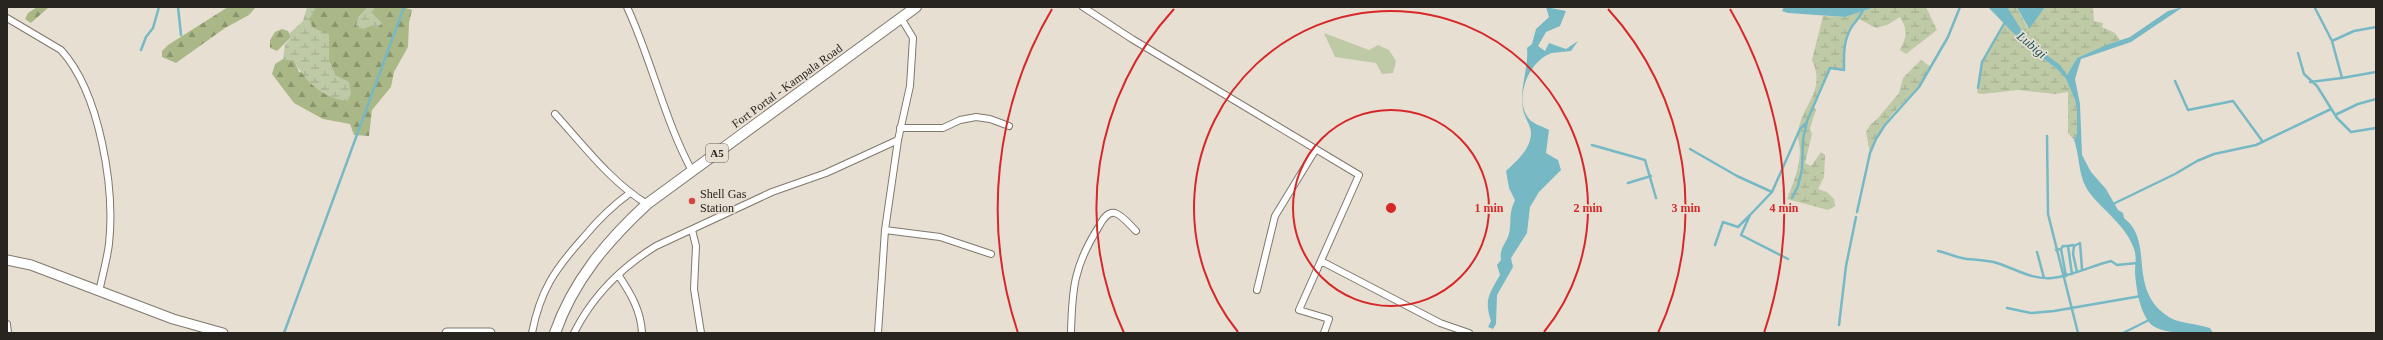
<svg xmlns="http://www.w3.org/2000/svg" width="2383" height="340" viewBox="0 0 2383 340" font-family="Georgia,serif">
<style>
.green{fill:#bec9a6}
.forest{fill:url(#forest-firs)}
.wetland{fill:url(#wetland-marsh)}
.water{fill:#76b9c5}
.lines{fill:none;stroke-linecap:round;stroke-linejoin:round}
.stream{stroke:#76b9c5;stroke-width:2.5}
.street-casing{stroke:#7f786d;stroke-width:8}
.secondary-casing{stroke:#7f786d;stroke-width:11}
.primary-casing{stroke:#7f786d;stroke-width:12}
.street{stroke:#fff;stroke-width:6}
.secondary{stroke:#fff;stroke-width:9}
.primary{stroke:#fff;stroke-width:10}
.ring{fill:none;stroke:#d62828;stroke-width:2}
.poi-dot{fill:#d44542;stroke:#e8dfd3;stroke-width:1.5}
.labels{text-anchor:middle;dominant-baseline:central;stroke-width:3.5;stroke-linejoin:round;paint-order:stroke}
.shield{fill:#e8dfd3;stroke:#625d56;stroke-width:1}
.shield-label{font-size:11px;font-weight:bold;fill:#282520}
.street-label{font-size:12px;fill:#282520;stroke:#e8dfd3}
.poi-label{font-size:12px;fill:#282520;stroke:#e8dfd3;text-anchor:start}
.water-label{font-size:13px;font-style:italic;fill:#17525b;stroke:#e8dfd3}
.centre{fill:#d62828;stroke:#e8dfd3;stroke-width:2}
.ring-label{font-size:12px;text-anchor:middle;font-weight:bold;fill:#d62828;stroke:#e8dfd3;stroke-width:3.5;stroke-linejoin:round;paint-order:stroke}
</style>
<defs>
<pattern id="forest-firs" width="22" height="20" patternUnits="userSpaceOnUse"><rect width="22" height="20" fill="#a9b886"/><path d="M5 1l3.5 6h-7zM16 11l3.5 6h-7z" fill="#8a956d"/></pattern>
<pattern id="wetland-marsh" width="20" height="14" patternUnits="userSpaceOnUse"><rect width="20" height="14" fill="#bec9a6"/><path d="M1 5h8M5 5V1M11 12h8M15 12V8" fill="none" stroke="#a3ac8f"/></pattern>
</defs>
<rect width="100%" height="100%" fill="#e8dfd3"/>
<path class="green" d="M1324,33L1369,50L1378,45L1389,50L1396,61L1393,73L1382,74L1376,63L1335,57Z"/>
<path class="forest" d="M37,7H49L31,23L25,19L28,13Z
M228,7H256L249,15L225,28L176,63L162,57V51L168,45Z
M317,7H368L358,18L372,13L374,7C384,7 405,6 412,10L409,23L408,47L394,72L391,87L372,110L369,136L354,135L350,124L323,119L294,103L272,74L275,64L283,59L294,60L299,72L335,75L329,61V35L313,28L308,19Z
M282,29L288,31L291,37L277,51L270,48V40L275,32Z"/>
<path class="wetland" d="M307,7H317L309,19L313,28L329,35V61L335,75L349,82L351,94L347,101C323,98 304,81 294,60L283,59L285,45L291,37L289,34L303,21Z
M368,7H374L372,13L382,23L377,28L371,26L363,29L356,26L358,18Z
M1875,7H1926L1937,30L1906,54L1900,50C1907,35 1908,31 1900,17L1887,25L1876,28L1859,19C1844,35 1844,50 1844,70L1830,68L1814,107L1816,110L1810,128L1812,134L1805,163L1811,166L1821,152L1825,155L1824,177L1818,189L1827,192L1834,199L1835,206L1828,210L1787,199C1793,184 1799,170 1800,152C1800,146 1798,140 1798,134C1800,106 1827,92 1812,60L1823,16L1845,17Z
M2007,7H2017L2028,29L2045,7H2093L2094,21L2103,23L2102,27L2115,33L2120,40L2077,58L2067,75L2028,41Z
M2004,23L2021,41L2058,70L2066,79L2075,100L2077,112V133L2074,140L2068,133V92L2055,94L2018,90L1982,94L1977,93L1982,62Z
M1921,60L1931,67C1919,91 1899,104 1884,125C1878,134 1874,144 1870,153L1866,132L1870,125L1878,118L1899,93L1903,78Z"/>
<path class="water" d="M1546,7L1566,11L1560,26L1546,32L1538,46L1545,51L1549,43L1566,49L1578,41L1571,51C1565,52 1558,52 1552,53C1529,60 1512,100 1530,120C1534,124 1544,127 1549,130L1546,153L1558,160L1561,170L1539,192L1530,207L1527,233L1511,258L1513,267L1497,295L1496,324L1493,329L1488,327L1491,321C1484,300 1489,294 1500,275L1497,265L1501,260C1499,248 1506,244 1509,234C1512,220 1508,215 1515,200L1509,188L1506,171C1517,160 1531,149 1531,133C1531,125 1524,117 1523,109C1519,88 1529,68 1527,48L1532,44L1536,29L1549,17Z
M1784,7H1875L1845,17L1788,13L1782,11Z
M1988,7L2008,8L2028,41L2060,65L2067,75L2077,58L2109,44L2130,37L2168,11L2183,7L2131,42L2081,59L2075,79L2080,104L2082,155L2091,172L2106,189L2118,210L2123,213L2124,218C2155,242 2127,287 2166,315C2177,324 2196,323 2210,328L2213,333C2198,333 2166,335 2153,326C2140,316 2136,288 2135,272C2135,264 2137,257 2134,249C2126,225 2103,211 2089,192C2078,177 2080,156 2074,140L2077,133V112L2075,100L2066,79L2058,70L2021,41Z
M2017,7H2045L2029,29Z"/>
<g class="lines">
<path class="stream" d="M178,7L181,35
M2332,41L2354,31L2376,27
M141,50L146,37L153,28L159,7
M2298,53L2304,74L2317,86L2337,118L2351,132L2376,128
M2342,78L2376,72
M2175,81L2188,110L2233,101L2263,142
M2310,82L2342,78L2332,41L2315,8
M1978,88L1982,62L2005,22
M2335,115L2358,104L2376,99
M2047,136L2048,214L2078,333
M1592,145L1645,160L1656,198
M1690,149L1737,176L1772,192
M1628,183L1651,176
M1792,198L1798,186L1802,169L1803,140L1807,121L1830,68L1844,70C1844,55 1843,42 1851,28C1856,20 1861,17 1864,7
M2111,205L2175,174L2197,161L2214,154L2256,145L2331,109
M1857,212L1870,153L1876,139L1885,125L1919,87L1948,37L1960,7
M1715,245L1723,222L1738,227L1750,215
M2068,246L2073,245L2074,246L2073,254L2077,272
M2074,246L2080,243L2082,269
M2061,249L2063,246H2068L2072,274
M2056,250L2061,249L2066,276
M1938,251C1947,253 1958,258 1967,259C1977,260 1986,260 1997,263C2016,269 2032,280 2052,278C2072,276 2091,266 2111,261L2117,265L2137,263
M2037,252L2044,278
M1788,259L1741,235L1750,215L1772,192L1800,129L1806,123
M2007,308L2031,313L2054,311L2141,296
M1839,325L1846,266L1856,217
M284,333L404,7
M2123,333L2151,319"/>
<g class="street-casing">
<path id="street" d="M627,7C652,61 664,119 692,171
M1083,7L1132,39L1359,175L1299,310L1329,319L1324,333
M7,18L61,50C100,93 115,188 109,244C107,260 102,277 99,292
M555,114C585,147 610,181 647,204
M900,128H943L960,120L976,117L990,119L1009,126
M692,230L696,246L694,289L701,333
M885,230L940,237L991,254
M1321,261L1440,323L1469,333
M619,276C631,294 641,311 642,333
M1257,290L1275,216L1316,149
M7,324L8,333
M532,333C540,291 555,269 583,238C597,221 612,206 630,193
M574,333C592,297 622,267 656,246L772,192L826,173L898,140
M878,333L885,230L898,140L910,86L913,38L901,18
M1071,333C1072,289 1074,266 1098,228C1101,223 1106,211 1115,213C1122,215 1131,226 1136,231"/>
</g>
<g class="secondary-casing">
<path id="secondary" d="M7,260L31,265L173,319L223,333
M447,333H490"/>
</g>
<g class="primary-casing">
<path id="primary" d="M555,333C573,281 607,241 647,204L916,7"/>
</g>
<use href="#street" class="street"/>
<use href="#secondary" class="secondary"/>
<use href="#primary" class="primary"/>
</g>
<g class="ring">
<circle cx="1391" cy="208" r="98"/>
<path d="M1238 332A197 197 0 1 1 1544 332"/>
<path d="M1124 333A295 295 0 0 1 1174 9M1608 9A295 295 0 0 1 1658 333"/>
<path d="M1018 333A393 393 0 0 1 1052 9M1730 9A393 393 0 0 1 1764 333"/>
</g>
<circle class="poi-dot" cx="692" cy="201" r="4"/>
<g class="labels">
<rect class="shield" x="706" y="144" width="22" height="18" rx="3"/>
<g class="shield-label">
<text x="717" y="153">A5</text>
</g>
<g class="street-label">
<text transform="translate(787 86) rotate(-36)">Fort Portal - Kampala Road</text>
</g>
<g class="poi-label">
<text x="700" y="194">Shell Gas<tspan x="700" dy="14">Station</tspan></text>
</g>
<g class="water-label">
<text transform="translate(2032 45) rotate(40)">Lubigi</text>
</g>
</g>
<circle cx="1391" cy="208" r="6" class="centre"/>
<g class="ring-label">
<text x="1489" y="212">1 min</text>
<text x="1588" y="212">2 min</text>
<text x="1686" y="212">3 min</text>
<text x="1784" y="212">4 min</text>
</g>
<rect width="2383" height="340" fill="none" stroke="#282520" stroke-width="16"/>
</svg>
